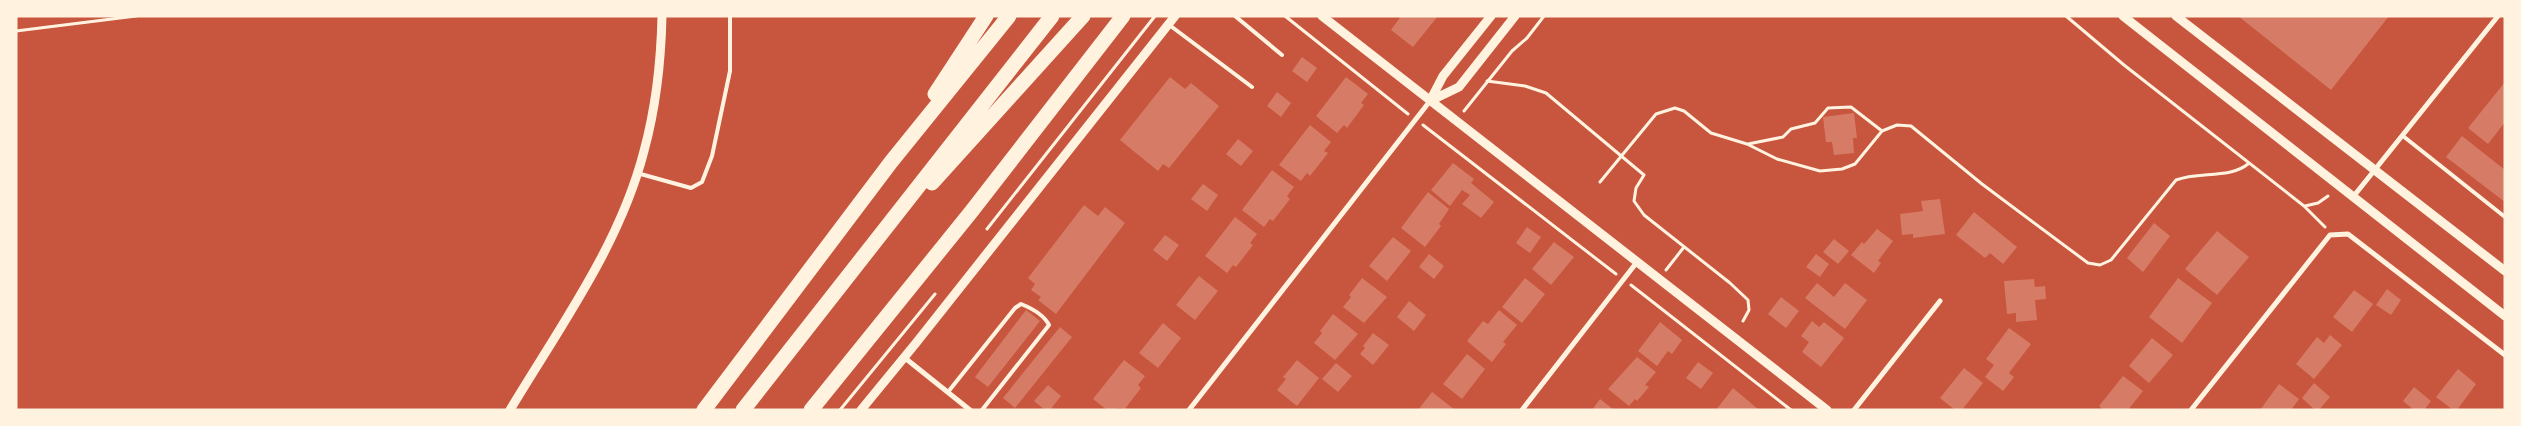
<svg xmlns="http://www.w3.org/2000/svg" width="2521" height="426" viewBox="0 0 2521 426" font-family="Ubuntu,sans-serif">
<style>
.building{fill:#d67c66}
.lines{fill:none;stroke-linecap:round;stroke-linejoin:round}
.path{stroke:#fff3e0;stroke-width:3}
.service{stroke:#fff3e0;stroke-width:4}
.minor{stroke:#fff3e0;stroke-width:5}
.tertiary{stroke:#fff3e0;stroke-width:9}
.motorway{stroke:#fff3e0;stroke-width:15}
</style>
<rect width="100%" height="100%" fill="#c8553d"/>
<path class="building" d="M1401,16H1438L1413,47L1391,30Z
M2238,16H2389L2331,90Z
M1302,57L1317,68L1307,82L1292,71Z
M1170,77L1185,89L1191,83L1219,106L1169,168L1163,164L1158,171L1120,140Z
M1346,77L1368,94L1361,103L1364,105L1347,128L1344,125L1337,133L1316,116Z
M2505,82V122L2488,144L2468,128Z
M1277,92L1291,103L1281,117L1267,106Z
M1854,113L1857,138H1853L1854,153L1834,155L1832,142H1826L1823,117Z
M1310,125L1331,142L1324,151L1328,153L1310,176L1307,173L1301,181L1279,165Z
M2462,136L2505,170V202L2446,157Z
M1238,139L1253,151L1241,166L1226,154Z
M1453,163L1474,179L1471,183L1494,202L1481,218L1462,204L1470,195L1462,190L1450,206L1431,190Z
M1272,170L1294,187L1287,196L1290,199L1273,221L1270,219L1264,227L1242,210Z
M1203,184L1218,195L1207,211L1191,199Z
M1428,192L1449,209L1439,224L1441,226L1425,247L1401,228Z
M1940,199L1945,234L1913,238V234L1902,235L1900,214L1923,211L1921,201Z
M1084,205L1098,216L1105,207L1125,223L1056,314L1038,300L1041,297L1031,290L1035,284L1028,278Z
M1974,212L2017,247L2003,264L1990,253L1985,258L1956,235Z
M1235,217L1257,234L1250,243L1253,245L1236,267L1233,265L1227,273L1205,256Z
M2154,223L2170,236L2143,272L2127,258Z
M1527,227L1541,237L1530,253L1516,243Z
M1877,229L1893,241L1878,261L1881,263L1874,273L1851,255L1862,242L1864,244Z
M2217,231L2249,257L2217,295L2185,269Z
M1165,235L1179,245L1167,261L1153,250Z
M1393,237L1411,251L1387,281L1369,266Z
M1834,239L1849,251L1838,264L1823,252Z
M1554,242L1574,257L1551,285L1532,269Z
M1429,254L1444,266L1434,279L1419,267Z
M1816,254L1829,264L1820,277L1806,267Z
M1199,276L1218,291L1195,320L1176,305Z
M1362,278L1387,297L1364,323L1343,307L1351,297L1349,295Z
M1525,278L1545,294L1522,323L1502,307Z
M2178,278L2212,303L2182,343L2149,317Z
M2034,279L2035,287L2045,286L2046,299L2035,300L2037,320L2016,322V313L2007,314L2004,281Z
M1817,283L1834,297L1845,283L1867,300L1845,329L1805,298Z
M2387,289L2401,300L2391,315L2376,305Z
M2354,290L2373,304L2352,332L2333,317Z
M1781,297L1799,311L1786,328L1768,314Z
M1409,301L1426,315L1414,331L1397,317Z
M1026,310L1040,321L988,387L975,377Z
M1499,310L1517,325L1503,342L1506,344L1492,362L1467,341L1483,321L1488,324Z
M1333,314L1358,334L1335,360L1314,343L1322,333L1320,331Z
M1812,321L1819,327L1824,322L1844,338L1821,367L1802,352L1809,342L1801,336Z
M1660,322L1682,340L1672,354L1668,351L1657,366L1638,351Z
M1163,323L1181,338L1158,368L1139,353Z
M1060,327L1072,337L1015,408L1003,398Z
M2009,328L2031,344L2009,373L2014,377L2003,391L1985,377L1994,365L1986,359Z
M1373,333L1389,345L1373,365L1360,354L1365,348L1363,346Z
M2330,335L2342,345L2314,379L2296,364L2317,337L2324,343Z
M2152,338L2173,355L2149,383L2129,366Z
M1467,354L1485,369L1462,399L1443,384Z
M1637,357L1656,372L1645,385L1649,387L1637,401L1635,399L1629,406L1608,389Z
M1124,360L1145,376L1138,385L1141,388L1124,410L1121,408L1107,410L1093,399Z
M1297,360L1319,378L1297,406L1277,390L1286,379L1283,377Z
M1698,362L1713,373L1701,389L1686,378Z
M1336,363L1352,376L1338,392L1322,379Z
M1964,368L1983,383L1962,410H1955L1940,398Z
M2458,369L2476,384L2457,410H2453L2436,397Z
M2123,376L2143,391L2128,410H2103L2099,406Z
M2314,383L2330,397L2319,410H2315L2302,398Z
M2279,384L2299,399L2291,410H2260Z
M1048,385L1061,396L1050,410H1045L1034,401Z
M2414,387L2431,401L2424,410H2414L2403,401Z
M1733,388L1759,410H1716Z
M1432,392L1455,410H1418Z
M1600,399L1614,410H1592Z"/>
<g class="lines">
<path class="path" d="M1285,16L1408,114
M2066,16L2124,65L2304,206L2325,227
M16,31L136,16
M1487,81L1525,86L1546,93L1644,175L1636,188L1634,201L1644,215L1730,283L1748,300L1749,310L1743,321
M1464,111L1512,51L1527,38L1544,16
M1423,125L1616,274
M1748,144L1783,137L1791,129L1815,123L1828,108L1851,107L1882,131
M1600,182L1656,114L1675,108L1684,111L1711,133L1747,144L1777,159L1820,171L1842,169L1855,164L1882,131L1897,125L1911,126L1982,184L2088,263L2100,265L2111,260L2176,180C2198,171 2230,179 2248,164
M2305,206L2318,203L2328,196
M987,229L1155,16
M1666,270L1684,247
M1631,285L1791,410
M840,410L935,294"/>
<path class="service" d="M1235,16L1282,55
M1168,24L1252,87
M2403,136L2505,217
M637,173L691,188L702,182L712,156L730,71V16
M948,392L1015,308L1021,304C1031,308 1044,315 1049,325L982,410"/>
<path class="minor" d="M2353,197L2498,16
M905,358L970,410
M1189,410L1430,101
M1522,410L1637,262
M1854,410L1940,301
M2191,410L2330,235L2348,234L2505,355"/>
<path class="tertiary" d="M1322,16L1827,410
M2123,16L2505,316
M2176,16L2505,271
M1430,101L1459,87L1515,16
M1430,101L1443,76L1491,16
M510,410C559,328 620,245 644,151C656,107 661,62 662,16
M861,410L916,343L1175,16"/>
<path class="motorway" d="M935,94L986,16
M932,183L1083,16
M704,410L891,162L1009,16
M743,410L1052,16
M811,410L971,212L1123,16"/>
</g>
<rect width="2521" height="426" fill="none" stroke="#fff3e0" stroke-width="35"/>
</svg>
